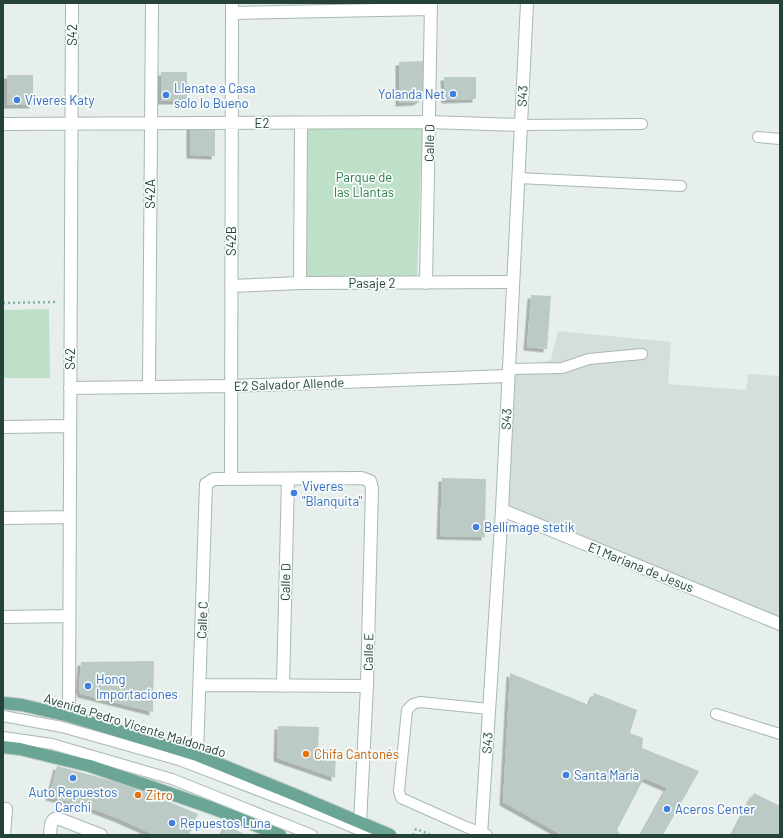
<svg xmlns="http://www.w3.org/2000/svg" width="783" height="838" viewBox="0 0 783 838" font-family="Barlow,sans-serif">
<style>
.built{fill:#d4dfda}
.green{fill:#bfe0c8}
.building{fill:#bbcac4;filter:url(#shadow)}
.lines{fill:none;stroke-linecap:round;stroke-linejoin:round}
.lane-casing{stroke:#a8b8b2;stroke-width:12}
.street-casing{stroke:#a8b8b2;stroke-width:14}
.primary-casing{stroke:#c2cac8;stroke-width:14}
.path{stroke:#86b3a5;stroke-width:2.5;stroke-dasharray:2 3;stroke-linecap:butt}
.lane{stroke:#fff;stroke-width:10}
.street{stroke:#fff;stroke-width:12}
.primary{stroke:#6aa596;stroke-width:12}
.shop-dot{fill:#3f7fe0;stroke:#f7fbf9;stroke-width:1.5}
.food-dot{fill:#e8710a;stroke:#f7fbf9;stroke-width:1.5}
.labels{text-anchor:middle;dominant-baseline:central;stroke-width:3.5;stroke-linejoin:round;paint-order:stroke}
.street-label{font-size:13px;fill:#24423a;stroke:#f7fbf9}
.shop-label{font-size:13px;fill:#366cbe;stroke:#f7fbf9;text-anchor:start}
.park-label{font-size:13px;fill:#2d7a4b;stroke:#f7fbf9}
.food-label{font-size:13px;fill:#c56008;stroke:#f7fbf9;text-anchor:start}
</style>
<defs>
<filter id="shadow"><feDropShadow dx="-3.5" dy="3.5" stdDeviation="0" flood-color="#0004"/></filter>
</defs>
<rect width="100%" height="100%" fill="#e6efeb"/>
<path class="built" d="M558,331L671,342L668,384L746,390L748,374L780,376V624L502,510L509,369L551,360Z"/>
<path class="green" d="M422,127L417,283L306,277V128Z
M49,309L50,378H3V310Z"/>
<path class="building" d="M423,61L424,97L417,102L399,103V62Z
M161,72H187V101H161Z
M7,75H33V105H7Z
M444,77H476V99L445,100Z
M190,126H215V156L190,155Z
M531,295L551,296L547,349L527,347Z
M442,478L486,479L485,537L440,536Z
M154,661L153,712L81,694L79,689L81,662Z
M510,673L589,705L594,693L637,710L630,733L643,738L642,748L699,771L663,835H641L667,788L644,778L617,830L621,835H562L503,802Z
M278,726L319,727L318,749L336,750L335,778L277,758Z
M57,766L131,786L198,814L189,835H155L117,818L85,806L49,797Z
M754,793L780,806V835H732Z
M226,825L246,835H222Z"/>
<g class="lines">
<g class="lane-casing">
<path id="lane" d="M520,125L642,124
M758,137L780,139
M518,178L681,186
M509,369L562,368L589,359L642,354
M716,714L780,734
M3,716L62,727L179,760L333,819L371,835
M3,737L52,744L172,779L312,835
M487,835L466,827L401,798L399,791L407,710L413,704L420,702L489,709"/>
</g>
<g class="street-casing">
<path id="street" d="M232,13L431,9
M3,124L429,122L520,125
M300,283L301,123
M426,283L431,3
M231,286L300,283L513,282
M149,386L152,3
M70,388L231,386L508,376
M3,427L70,426
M231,479L232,3
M502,510L780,624
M3,518L70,517
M3,617L69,616
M200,685L367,686
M283,686L288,479
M69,716L72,3
M197,755L206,484L214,479L362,478L370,481L372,488L367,686L360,823
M4,835L6,809
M50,835C51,829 49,820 57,818L101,835
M481,835L502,510L527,3"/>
</g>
<g class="primary-casing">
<path id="primary" d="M3,703L22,705L69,716L197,755L293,794L390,835
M3,747L20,749L90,766L140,783L212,808L280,835"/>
</g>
<path class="path" d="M3,303L56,302
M413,835L416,829L429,834V835"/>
<use href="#lane" class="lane"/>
<use href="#street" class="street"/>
<use href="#primary" class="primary"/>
</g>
<g class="shop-dot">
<circle cx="453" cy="94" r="4"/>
<circle cx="166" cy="95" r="4"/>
<circle cx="17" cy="100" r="4"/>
<circle cx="294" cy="493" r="4"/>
<circle cx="476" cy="527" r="4"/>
<circle cx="88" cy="686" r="4"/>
<circle cx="566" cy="775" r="4"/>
<circle cx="73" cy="778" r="4"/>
<circle cx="667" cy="809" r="4"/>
<circle cx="172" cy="823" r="4"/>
</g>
<g class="food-dot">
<circle cx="306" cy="754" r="4"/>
<circle cx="138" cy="795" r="4"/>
</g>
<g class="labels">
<g class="street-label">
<text transform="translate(72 35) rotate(-90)">S42</text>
<text transform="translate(522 96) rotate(-87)">S43</text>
<text x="262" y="123">E2</text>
<text transform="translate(429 143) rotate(-89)">Calle D</text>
<text transform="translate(150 194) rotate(-90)">S42A</text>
<text transform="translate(231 241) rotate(-90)">S42B</text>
<text x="372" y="283">Pasaje 2</text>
<text transform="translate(70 359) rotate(-90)">S42</text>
<text transform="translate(289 384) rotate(-2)">E2 Salvador Allende</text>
<text transform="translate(506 419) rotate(-87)">S43</text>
<text transform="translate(641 567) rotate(22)">E1 Mariana de Jesus</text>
<text transform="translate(285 582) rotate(-89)">Calle D</text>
<text transform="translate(202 620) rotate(-88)">Calle C</text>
<text transform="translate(368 652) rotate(-89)">Calle E</text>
<text transform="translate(135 725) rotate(17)">Avenida Pedro Vicente Maldonado</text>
<text transform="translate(487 743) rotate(-86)">S43</text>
</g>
<g class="shop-label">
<text x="174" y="88">Llenate a Casa<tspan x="174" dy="15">solo lo Bueno</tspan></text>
<text x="445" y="94" text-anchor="end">Yolanda Net</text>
<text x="25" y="100">Viveres Katy</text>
<text x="302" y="486">Viveres<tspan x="302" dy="15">"Blanquita"</tspan></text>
<text x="484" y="527">Bellimage stetik</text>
<text x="96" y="679">Hong<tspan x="96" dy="15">Importaciones</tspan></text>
<text x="574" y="775">Santa María</text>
<text x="73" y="792" text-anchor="middle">Auto Repuestos<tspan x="73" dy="15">Carchi</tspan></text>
<text x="675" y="809">Aceros Center</text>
<text x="180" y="823">Repuestos Luna</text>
</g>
<g class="park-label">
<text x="364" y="177">Parque de<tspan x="364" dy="15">las Llantas</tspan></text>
</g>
<g class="food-label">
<text x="314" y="754">Chifa Cantonés</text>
<text x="146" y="795">Zitro</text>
</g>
</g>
<rect width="783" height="838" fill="none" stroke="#24423a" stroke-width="8"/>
</svg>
